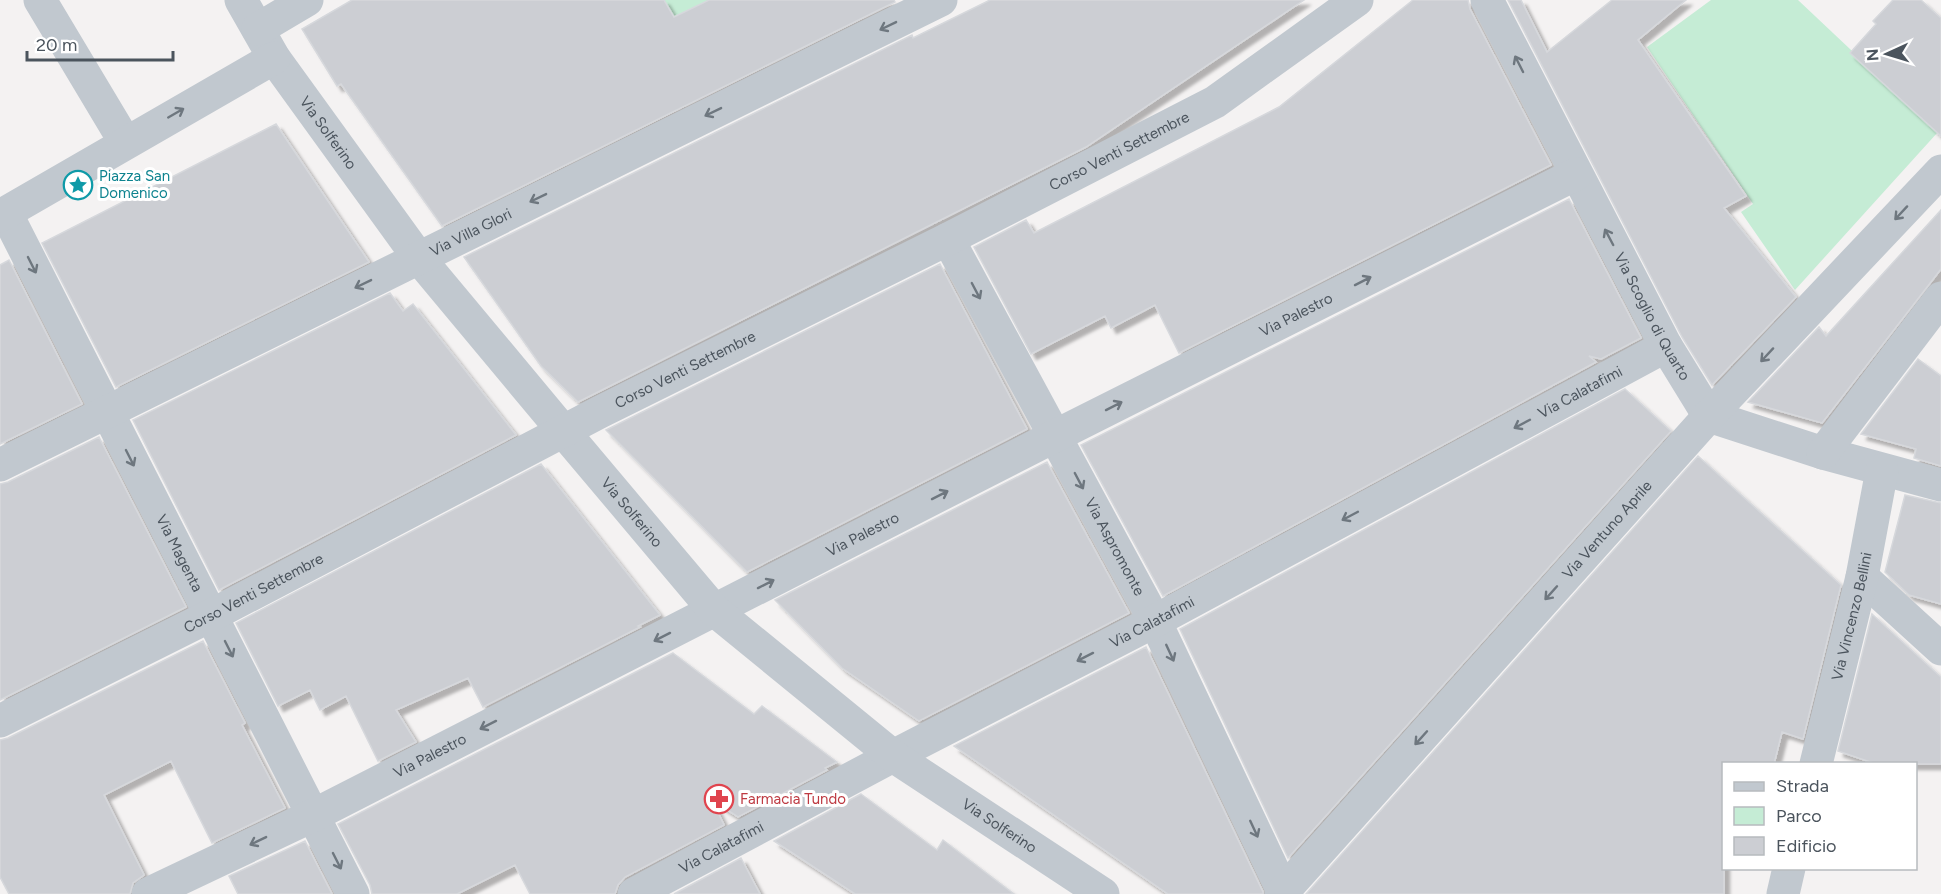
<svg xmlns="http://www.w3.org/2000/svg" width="1941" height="894" viewBox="0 0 1941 894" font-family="Figtree,sans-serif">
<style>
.green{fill:#c5ecd5}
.building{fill:#ccced3;stroke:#d6d8dc;stroke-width:1.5;filter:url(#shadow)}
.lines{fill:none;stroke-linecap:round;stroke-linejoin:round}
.pedestrian{stroke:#c1c8cf;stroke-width:33}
.minor{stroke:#c1c8cf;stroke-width:33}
.tertiary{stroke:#c1c8cf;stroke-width:33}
.oneway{stroke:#6e777f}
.labels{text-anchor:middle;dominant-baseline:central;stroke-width:6;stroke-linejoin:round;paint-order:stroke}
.street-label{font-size:15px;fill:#4b545d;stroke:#fff}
.culture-label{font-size:15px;fill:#0d838f;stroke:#fff;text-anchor:start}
.health-label{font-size:15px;fill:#be3a42;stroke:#fff;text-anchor:start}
</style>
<defs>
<filter id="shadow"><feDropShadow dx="5.5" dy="5.5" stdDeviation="1.5" flood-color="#0004"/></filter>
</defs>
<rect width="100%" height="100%" fill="#f4f2f2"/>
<path class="green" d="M664,0H709L674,17Z
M1711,0H1798L1938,132L1795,290L1741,212L1753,204L1647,47Z"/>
<path class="building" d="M352,0H664L674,17L709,0H894L895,2L442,226L341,84L337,86L302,29Z
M990,0H1304L1086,147L578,402L541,366L464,257L912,35L913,38Z
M1413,0H1468L1470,9L1551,165L1179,353L1155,305L1111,328L1105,316L1031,354L974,247L1026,220L1034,233L1279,107Z
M1508,0H1521L1547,52L1612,0H1686L1638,40L1746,196L1724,208L1796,297L1712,385L1682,337Z
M1893,0H1921L1941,18V136L1850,53L1876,24L1873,21Z
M276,124L369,262L116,387L42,243Z
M1569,199L1641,338L1601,359L1589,356L1596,362L1163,596L1081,445Z
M1941,210V269L1822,423L1748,402L1819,327L1826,336Z
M9,260L82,404L0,444V265Z
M940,264L1027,429L747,572L606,430Z
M390,293L403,311L413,304L516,435L219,590L133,420Z
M1918,359L1941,376V466L1914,458L1916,449L1861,434Z
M1625,389L1671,431L1288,858L1180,629Z
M99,437L186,607L0,700V484L8,482Z
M1698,456L1841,585L1803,739L1782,732L1774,764H1724V894H1306Z
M1047,462L1129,613L919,721L842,668L775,600Z
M541,464L660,615L638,626L640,627L483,707L468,678L396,710L416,742L378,761L346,696L320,710L310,690L278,706L236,623Z
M1905,495L1941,503V604L1909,595L1885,572Z
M1872,614L1941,677V764H1876L1838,751Z
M203,641L245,723L242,725L285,808L212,843L171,761L104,795L144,875L133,883L130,894H9L0,877V740L8,738Z
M1146,647L1263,892V894H1168L954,746Z
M673,653L754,714L762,706L837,762L825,768L827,770L738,817L712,800L724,825L625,877L618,885L615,894H530L515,865L457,894H372L370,885L338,824Z
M861,794L937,850L943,840L1014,894H855L774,841Z
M305,841L332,894H238L229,876Z
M741,858L760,894H674Z"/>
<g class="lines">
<path class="pedestrian" d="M40,0L125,142"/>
<g class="minor">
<path id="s1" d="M241,0L274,58L418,257L564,432"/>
<path id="s2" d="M1487,0L1666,346L1709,416L1823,453L1941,485"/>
<path d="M258,29L307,0"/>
<path id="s3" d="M6,213L353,894"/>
<path d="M0,216L274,58"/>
<path id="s4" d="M948,239L1155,621L1283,891"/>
<path d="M1823,453L1941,298"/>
<path id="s5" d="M0,465L941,0"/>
<path d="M1862,577L1941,649"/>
<path id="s6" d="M1816,764L1862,577L1882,470"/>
<path id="s7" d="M148,894L314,815L1055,436L1576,174"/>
<path id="s8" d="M634,894L893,756L1155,621L1666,346"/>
<path id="s9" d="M1281,894L1709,416L1941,171"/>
<path d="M1783,894L1789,868"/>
</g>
<g class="tertiary">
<path id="s10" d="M564,432L714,610L893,756L1103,894"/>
<path id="s11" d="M0,721L212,615L600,412L948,239L1215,102L1357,0"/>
</g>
</g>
<defs><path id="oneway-shaft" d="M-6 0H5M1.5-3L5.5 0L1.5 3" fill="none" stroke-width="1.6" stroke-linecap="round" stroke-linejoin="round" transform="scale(1.5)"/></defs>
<g class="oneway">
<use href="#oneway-shaft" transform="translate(888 26) rotate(154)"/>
<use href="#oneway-shaft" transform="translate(1519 64) rotate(-117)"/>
<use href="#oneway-shaft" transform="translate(713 112) rotate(154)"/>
<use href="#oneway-shaft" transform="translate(176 113) rotate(-30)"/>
<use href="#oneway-shaft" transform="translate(538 198) rotate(154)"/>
<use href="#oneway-shaft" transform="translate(1901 213) rotate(133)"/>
<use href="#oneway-shaft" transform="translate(1609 237) rotate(-118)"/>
<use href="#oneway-shaft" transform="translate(32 265) rotate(63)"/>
<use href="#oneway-shaft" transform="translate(1363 281) rotate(-27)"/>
<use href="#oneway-shaft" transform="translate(363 284) rotate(154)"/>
<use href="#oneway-shaft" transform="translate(976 291) rotate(62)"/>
<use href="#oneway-shaft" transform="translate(1767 355) rotate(133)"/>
<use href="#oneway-shaft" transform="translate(1114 406) rotate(-27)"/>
<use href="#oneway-shaft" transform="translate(1522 424) rotate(152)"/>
<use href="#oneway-shaft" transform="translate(130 458) rotate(63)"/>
<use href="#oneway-shaft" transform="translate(1079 481) rotate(62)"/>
<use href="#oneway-shaft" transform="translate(940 495) rotate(-27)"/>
<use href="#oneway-shaft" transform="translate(1350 516) rotate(152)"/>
<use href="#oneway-shaft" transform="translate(766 584) rotate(-27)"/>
<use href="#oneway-shaft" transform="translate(1551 593) rotate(132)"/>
<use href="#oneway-shaft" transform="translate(662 637) rotate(153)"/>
<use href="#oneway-shaft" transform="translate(229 649) rotate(63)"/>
<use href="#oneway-shaft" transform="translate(1170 653) rotate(65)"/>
<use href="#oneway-shaft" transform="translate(1085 657) rotate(153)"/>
<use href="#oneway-shaft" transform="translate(488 725) rotate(153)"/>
<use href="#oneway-shaft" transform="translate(1421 738) rotate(132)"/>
<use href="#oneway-shaft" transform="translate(1254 829) rotate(65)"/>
<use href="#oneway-shaft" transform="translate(258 841) rotate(154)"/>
<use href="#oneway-shaft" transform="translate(337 861) rotate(63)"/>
</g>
<defs>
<g id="sight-ring" transform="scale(1.5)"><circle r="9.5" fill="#fff" stroke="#0f9aa8" stroke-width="1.5"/><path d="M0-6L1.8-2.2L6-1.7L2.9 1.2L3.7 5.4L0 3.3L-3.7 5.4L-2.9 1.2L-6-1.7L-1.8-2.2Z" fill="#0f9aa8"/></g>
<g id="pharmacy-ring" transform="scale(1.5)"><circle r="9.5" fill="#fff" stroke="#e0444e" stroke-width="1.5"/><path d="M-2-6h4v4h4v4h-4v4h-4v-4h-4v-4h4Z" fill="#e0444e"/></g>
</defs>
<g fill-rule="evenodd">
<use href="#sight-ring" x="78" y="185"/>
<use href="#pharmacy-ring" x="719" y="799"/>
</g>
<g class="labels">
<g class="street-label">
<text stroke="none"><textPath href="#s1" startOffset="159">Via Solferino</textPath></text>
<text stroke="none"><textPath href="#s11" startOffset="1256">Corso Venti Settembre</textPath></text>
<text stroke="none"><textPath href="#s5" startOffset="525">Via Villa Glori</textPath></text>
<text stroke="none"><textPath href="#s7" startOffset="1286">Via Palestro</textPath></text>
<text stroke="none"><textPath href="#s2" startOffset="357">Via Scoglio di Quarto</textPath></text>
<text stroke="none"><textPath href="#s11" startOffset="770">Corso Venti Settembre</textPath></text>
<text stroke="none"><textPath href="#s8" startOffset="1071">Via Calatafimi</textPath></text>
<text stroke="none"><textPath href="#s10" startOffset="105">Via Solferino</textPath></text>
<text stroke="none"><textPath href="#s9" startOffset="489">Via Ventuno Aprile</textPath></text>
<text stroke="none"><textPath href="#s7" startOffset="800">Via Palestro</textPath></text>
<text stroke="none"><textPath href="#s4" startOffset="350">Via Aspromonte</textPath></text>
<text stroke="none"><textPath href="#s3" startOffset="382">Via Magenta</textPath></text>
<text stroke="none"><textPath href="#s11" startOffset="284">Corso Venti Settembre</textPath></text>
<text stroke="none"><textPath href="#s6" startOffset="152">Via Vincenzo Bellini</textPath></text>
<text stroke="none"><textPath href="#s8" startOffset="585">Via Calatafimi</textPath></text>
<text stroke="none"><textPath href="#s7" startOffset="314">Via Palestro</textPath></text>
<text stroke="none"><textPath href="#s10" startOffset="591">Via Solferino</textPath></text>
<text stroke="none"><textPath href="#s8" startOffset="99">Via Calatafimi</textPath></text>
</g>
<g class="culture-label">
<text x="99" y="176">Piazza San<tspan x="99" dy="17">Domenico</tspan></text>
</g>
<g class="health-label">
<text x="740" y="799">Farmacia Tundo</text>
</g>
</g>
<rect x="1722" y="762" width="195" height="108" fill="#ffffff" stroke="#b7bbbe" stroke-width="1.5"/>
<rect x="1734" y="782" width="30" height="9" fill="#c1c8cf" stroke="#b7bbbe" stroke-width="1.5"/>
<text x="1776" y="792" font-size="18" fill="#4b545d">Strada</text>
<rect x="1734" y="807" width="30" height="18" fill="#c5ecd5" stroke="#b7bbbe" stroke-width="1.5"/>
<text x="1776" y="822" font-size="18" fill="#4b545d">Parco</text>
<rect x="1734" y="837" width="30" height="18" fill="#ccced3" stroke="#b7bbbe" stroke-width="1.5"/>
<text x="1776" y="852" font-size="18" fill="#4b545d">Edificio</text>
<g transform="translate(1887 54) rotate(266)" stroke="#ffffff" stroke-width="4.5" paint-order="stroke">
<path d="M0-4.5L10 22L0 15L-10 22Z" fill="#4b545d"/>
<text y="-9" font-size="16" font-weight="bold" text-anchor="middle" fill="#4b545d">N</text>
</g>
<path d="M27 51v9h146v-9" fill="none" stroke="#4b545d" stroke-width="3"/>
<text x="36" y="51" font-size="18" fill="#4b545d" stroke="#ffffff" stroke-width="4.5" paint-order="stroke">20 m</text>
</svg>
